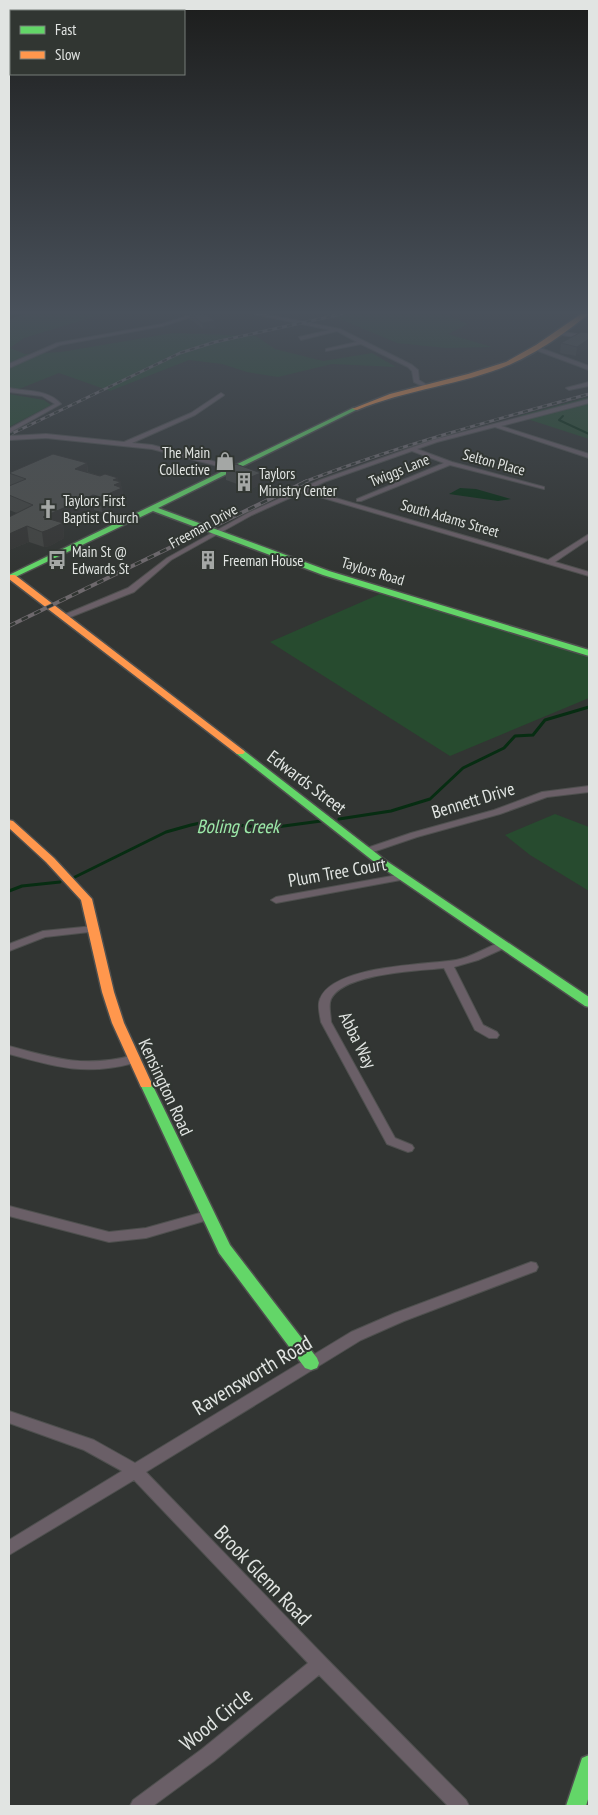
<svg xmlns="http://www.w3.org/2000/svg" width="598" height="1815" viewBox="0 0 598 1815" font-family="'PT Sans Narrow',sans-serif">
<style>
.green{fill:#274b2f}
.water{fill:#072d12}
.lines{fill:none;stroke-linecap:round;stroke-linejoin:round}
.stream-far1{stroke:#072d12;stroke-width:2}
.stream{stroke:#072d12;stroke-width:3}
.river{fill:#072d12;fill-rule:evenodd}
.street-casing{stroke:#4f504f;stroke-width:2}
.fast-casing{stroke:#4f504f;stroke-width:3}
.slow-casing{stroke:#4f504f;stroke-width:3}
.street{fill:#6a5f67;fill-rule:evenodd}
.fast{fill:#63d668;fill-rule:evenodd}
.slow{fill:#ff974d;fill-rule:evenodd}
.rail-far1-casing{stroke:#6e696d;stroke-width:3}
.rail-casing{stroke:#6e696d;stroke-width:4}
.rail-far1{stroke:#313632;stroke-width:2;stroke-dasharray:5;stroke-linecap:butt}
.rail{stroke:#313632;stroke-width:2.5;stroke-dasharray:7;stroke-linecap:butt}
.wall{fill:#424442}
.shaded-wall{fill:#363736}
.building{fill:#4d4f4d;stroke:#363736}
.labels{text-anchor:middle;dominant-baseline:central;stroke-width:4;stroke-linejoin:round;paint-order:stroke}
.far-poi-label{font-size:15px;fill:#e1e4e2;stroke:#313632;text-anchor:start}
.far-street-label{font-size:15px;fill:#e1e4e2;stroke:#313632}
.street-label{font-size:18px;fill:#e1e4e2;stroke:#313632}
.water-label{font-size:19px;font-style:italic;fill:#9ce9a9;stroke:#313632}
.near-street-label{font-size:21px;fill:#e1e4e2;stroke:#313632}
</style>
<rect width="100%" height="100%" fill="#323533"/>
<path class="green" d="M9,314H103L24,338L10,348L25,354L61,352L173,333L256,336L275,349L323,361L372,353L396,367L332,364L278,377L247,372L222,364L189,360L110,391L59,373L9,393Z
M328,314H445L468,324L448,334L492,347L446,348L397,343Z
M9,394L44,400L51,405L9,427Z
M589,397V439L518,416Z
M380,594L589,655V698L450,756L270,642Z
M555,814L589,827V891L530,855L505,835Z"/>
<path class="water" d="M460,488L476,489L511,499L498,501L449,494Z"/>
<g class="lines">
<path class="stream-far1" d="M563,416L559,420L589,434"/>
<path class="stream" d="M339,819L391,811L430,799L463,768L504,748L515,736L533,735L545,720L589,707
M75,877L166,832L191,825L205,822L269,828L321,821
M9,891L22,886L60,882"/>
<path class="river" d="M9,314H26L9,319Z"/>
<g class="street-casing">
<path id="street" d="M193,314H200L163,326L60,345L9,368V364L57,343L162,324Z
M254,314H264L340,329L412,365L418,370L419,380L427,385L424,387L414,382L412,371L408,367L361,344L326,351V349L357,342L337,331L301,340L299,337L330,330Z
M557,331L589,336V339L555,334Z
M535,346L589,366V370L533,349Z
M589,382V386L569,390L566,388Z
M9,388C27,392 48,389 61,404L9,433V429L55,404L42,396L9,392Z
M221,393L224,395L223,396L195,415L132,443L152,445L235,467L236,468L233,470L152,449L46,438L9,440V436L46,434L124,442L191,413Z
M589,399V403L501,426L589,454V458L495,427L437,442L417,449L452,462L544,487V489L450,465L361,501H357V499L444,463L412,451L324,482L308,490L548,560L589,534V539L555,562L589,572V576L303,492L252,515L171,560L134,592L68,618H65L61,616L128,588L167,558L248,513L320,480L433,440Z
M589,786V792L547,797L500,814L417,837L370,853L367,854L362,851L364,849L411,833L494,810L542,792Z
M403,874L406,875L408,877L406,879L276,903L271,900L276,897Z
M94,926L98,927L99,929L98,931L45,937L9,951V944L43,931Z
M503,942L508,945L507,947L478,960L454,967L483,1025L497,1032L499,1035L497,1038H489L475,1030L444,968C418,971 344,973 331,999C328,1006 331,1015 331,1022L395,1138L412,1145L414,1148L412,1151L408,1152L387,1144L321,1022C320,1015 317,1006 320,999C333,965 425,965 456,960C473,957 487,946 503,942Z
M9,1046C56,1059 86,1068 134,1055L138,1056L140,1059L138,1062L134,1063C85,1076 56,1067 9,1054Z
M9,1206L109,1232L146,1228L207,1211L211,1213L213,1216L211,1219L146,1238L109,1242L9,1216Z
M531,1262L536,1263L538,1267L536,1271L404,1321L361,1340L146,1472L326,1658L466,1800L469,1806H448L319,1675L214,1761L153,1806H130L133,1800L202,1749L308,1663L134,1480L9,1555V1540L122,1471L84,1450L9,1423V1411L94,1440L135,1463L351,1332L395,1313Z"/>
</g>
<g class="fast-casing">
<path id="fast" d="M353,408L358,409L158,508L329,571L589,650V656L323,575L153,511L9,580V575Z
M240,749L243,750L385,860L589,997V1007L585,1006L377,864L237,754L235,752L237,750Z
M146,1079L151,1081L152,1084L230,1245L317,1358L319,1363L317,1368L311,1370L305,1368L219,1253L140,1084L141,1081Z
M589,1755V1796L586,1806H566L582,1758Z"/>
</g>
<g class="slow-casing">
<path id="slow" d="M581,314H588C568,332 536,353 511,364C462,385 407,389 357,410L352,409L390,394L468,374L506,362L536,345Z
M9,575H15L243,750L245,752L243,754H237L9,579Z
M9,820L13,821L54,858L92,899L114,992L124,1023L152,1084L151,1087H141L112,1023L102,992L81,900L46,862L9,828Z"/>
</g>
<use href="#street" class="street"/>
<use href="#fast" class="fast"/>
<use href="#slow" class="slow"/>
<g class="rail-far1-casing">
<path id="rail-far1" d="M9,435L180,353L215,342L342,314
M304,482C397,446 493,420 589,394"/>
</g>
<g class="rail-casing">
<path id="rail" d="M9,626L307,481"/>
</g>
<use href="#rail-far1" class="rail-far1"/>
<use href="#rail" class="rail"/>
</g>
<path class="wall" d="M189,314H205L215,321V327L203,329L190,319Z
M581,332L576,356L560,353L561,343Z
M87,463L88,472L119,482L122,488L123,502L102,512L94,510L63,524L64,538L50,546L44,547L29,542L9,550V517L17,513L9,510V486L10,485L9,473Z
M236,464L262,484L251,489L226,480V469Z"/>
<path class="shaded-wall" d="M215,321V327L203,329L202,323Z
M589,339V348L576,356L577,347Z
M87,463L88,478L75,469Z
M261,473L262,484L251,489V477Z
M118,478L119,483L121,482V488H122L123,502L102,512L101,497L113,480Z
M93,495L94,510L63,524L64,538L50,546L44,547L42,532L43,517Z
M27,526L29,542L9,550V534Z"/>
<path class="building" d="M191,314H205L215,321L202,323Z
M581,332L589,333V339L577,347L561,343Z
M53,454L87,463L75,469L100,476L105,474L118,478L113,480L121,482L114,485L122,488L101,497L93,495L43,517L63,523L48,530L42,532L27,526L9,534V517L33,505L9,495V486L26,479L9,473Z
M236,464L261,473L251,477L226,469Z"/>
<linearGradient id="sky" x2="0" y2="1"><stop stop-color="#1c1d1c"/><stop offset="0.55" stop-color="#49515b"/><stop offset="1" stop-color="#49515b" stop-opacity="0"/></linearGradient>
<rect width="598" height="568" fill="url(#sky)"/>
<defs>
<g id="shop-bare" transform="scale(1.5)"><path d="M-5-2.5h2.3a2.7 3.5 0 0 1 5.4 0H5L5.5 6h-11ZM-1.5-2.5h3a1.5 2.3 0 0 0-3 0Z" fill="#a4a7a5" stroke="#313632" stroke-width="2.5" paint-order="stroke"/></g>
<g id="building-bare" transform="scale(1.5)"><path d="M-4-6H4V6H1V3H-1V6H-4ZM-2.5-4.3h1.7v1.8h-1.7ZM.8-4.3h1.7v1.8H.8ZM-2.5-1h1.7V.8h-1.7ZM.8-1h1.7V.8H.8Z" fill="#a4a7a5" stroke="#313632" stroke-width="2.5" paint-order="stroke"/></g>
<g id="church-bare" transform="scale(1.5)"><path d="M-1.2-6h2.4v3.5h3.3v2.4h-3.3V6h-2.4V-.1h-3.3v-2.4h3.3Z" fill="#a4a7a5" stroke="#313632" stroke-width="2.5" paint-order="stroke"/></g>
<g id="bus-bare" transform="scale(1.5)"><path d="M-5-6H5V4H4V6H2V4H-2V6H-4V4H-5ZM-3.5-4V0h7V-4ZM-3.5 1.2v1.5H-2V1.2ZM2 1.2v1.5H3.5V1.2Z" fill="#a4a7a5" stroke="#313632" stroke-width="2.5" paint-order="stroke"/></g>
</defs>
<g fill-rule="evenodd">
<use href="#shop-bare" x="225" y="461"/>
<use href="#building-bare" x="244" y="482"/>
<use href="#church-bare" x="48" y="509"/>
<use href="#bus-bare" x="57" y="560"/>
<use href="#building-bare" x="208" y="560"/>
</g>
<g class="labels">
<g class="far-poi-label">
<text x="210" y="452" text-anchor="end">The Main<tspan x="210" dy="17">Collective</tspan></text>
<text x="259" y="473">Taylors<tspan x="259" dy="17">Ministry Center</tspan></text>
<text x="63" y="500">Taylors First<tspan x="63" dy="17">Baptist Church</tspan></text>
<text x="72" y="551">Main St @<tspan x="72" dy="17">Edwards St</tspan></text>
<text x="223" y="560">Freeman House</text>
</g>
<g class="far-street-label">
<text transform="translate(494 462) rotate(15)">Selton Place</text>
<text transform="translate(399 470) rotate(-22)">Twiggs Lane</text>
<text transform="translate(450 518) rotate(16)">South Adams Street</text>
<text transform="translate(203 526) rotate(-29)">Freeman Drive</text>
<text transform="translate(373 571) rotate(17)">Taylors Road</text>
</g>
<g class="street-label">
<text transform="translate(307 782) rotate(37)">Edwards Street</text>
<text transform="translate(473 800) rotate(-17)">Bennett Drive</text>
<text transform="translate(337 872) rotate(-10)">Plum Tree Court</text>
<text transform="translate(358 1040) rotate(63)">Abba Way</text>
<text transform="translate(166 1087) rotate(65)">Kensington Road</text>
</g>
<g class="water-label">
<text x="238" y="826">Boling Creek</text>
</g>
<g class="near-street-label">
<text transform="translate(252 1375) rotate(-31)">Ravensworth Road</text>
<text transform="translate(263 1575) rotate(46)">Brook Glenn Road</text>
<text transform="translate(216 1719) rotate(-39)">Wood Circle</text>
</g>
</g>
<rect width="598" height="1815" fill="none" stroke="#e1e4e2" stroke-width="20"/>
<rect x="10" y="10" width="175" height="65" fill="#313632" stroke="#777c78"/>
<rect x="20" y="26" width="25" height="8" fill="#63d668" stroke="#777c78"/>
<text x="55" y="35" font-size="15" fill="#e1e4e2">Fast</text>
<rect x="20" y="51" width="25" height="8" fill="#ff974d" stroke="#777c78"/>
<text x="55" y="60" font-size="15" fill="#e1e4e2">Slow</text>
</svg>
